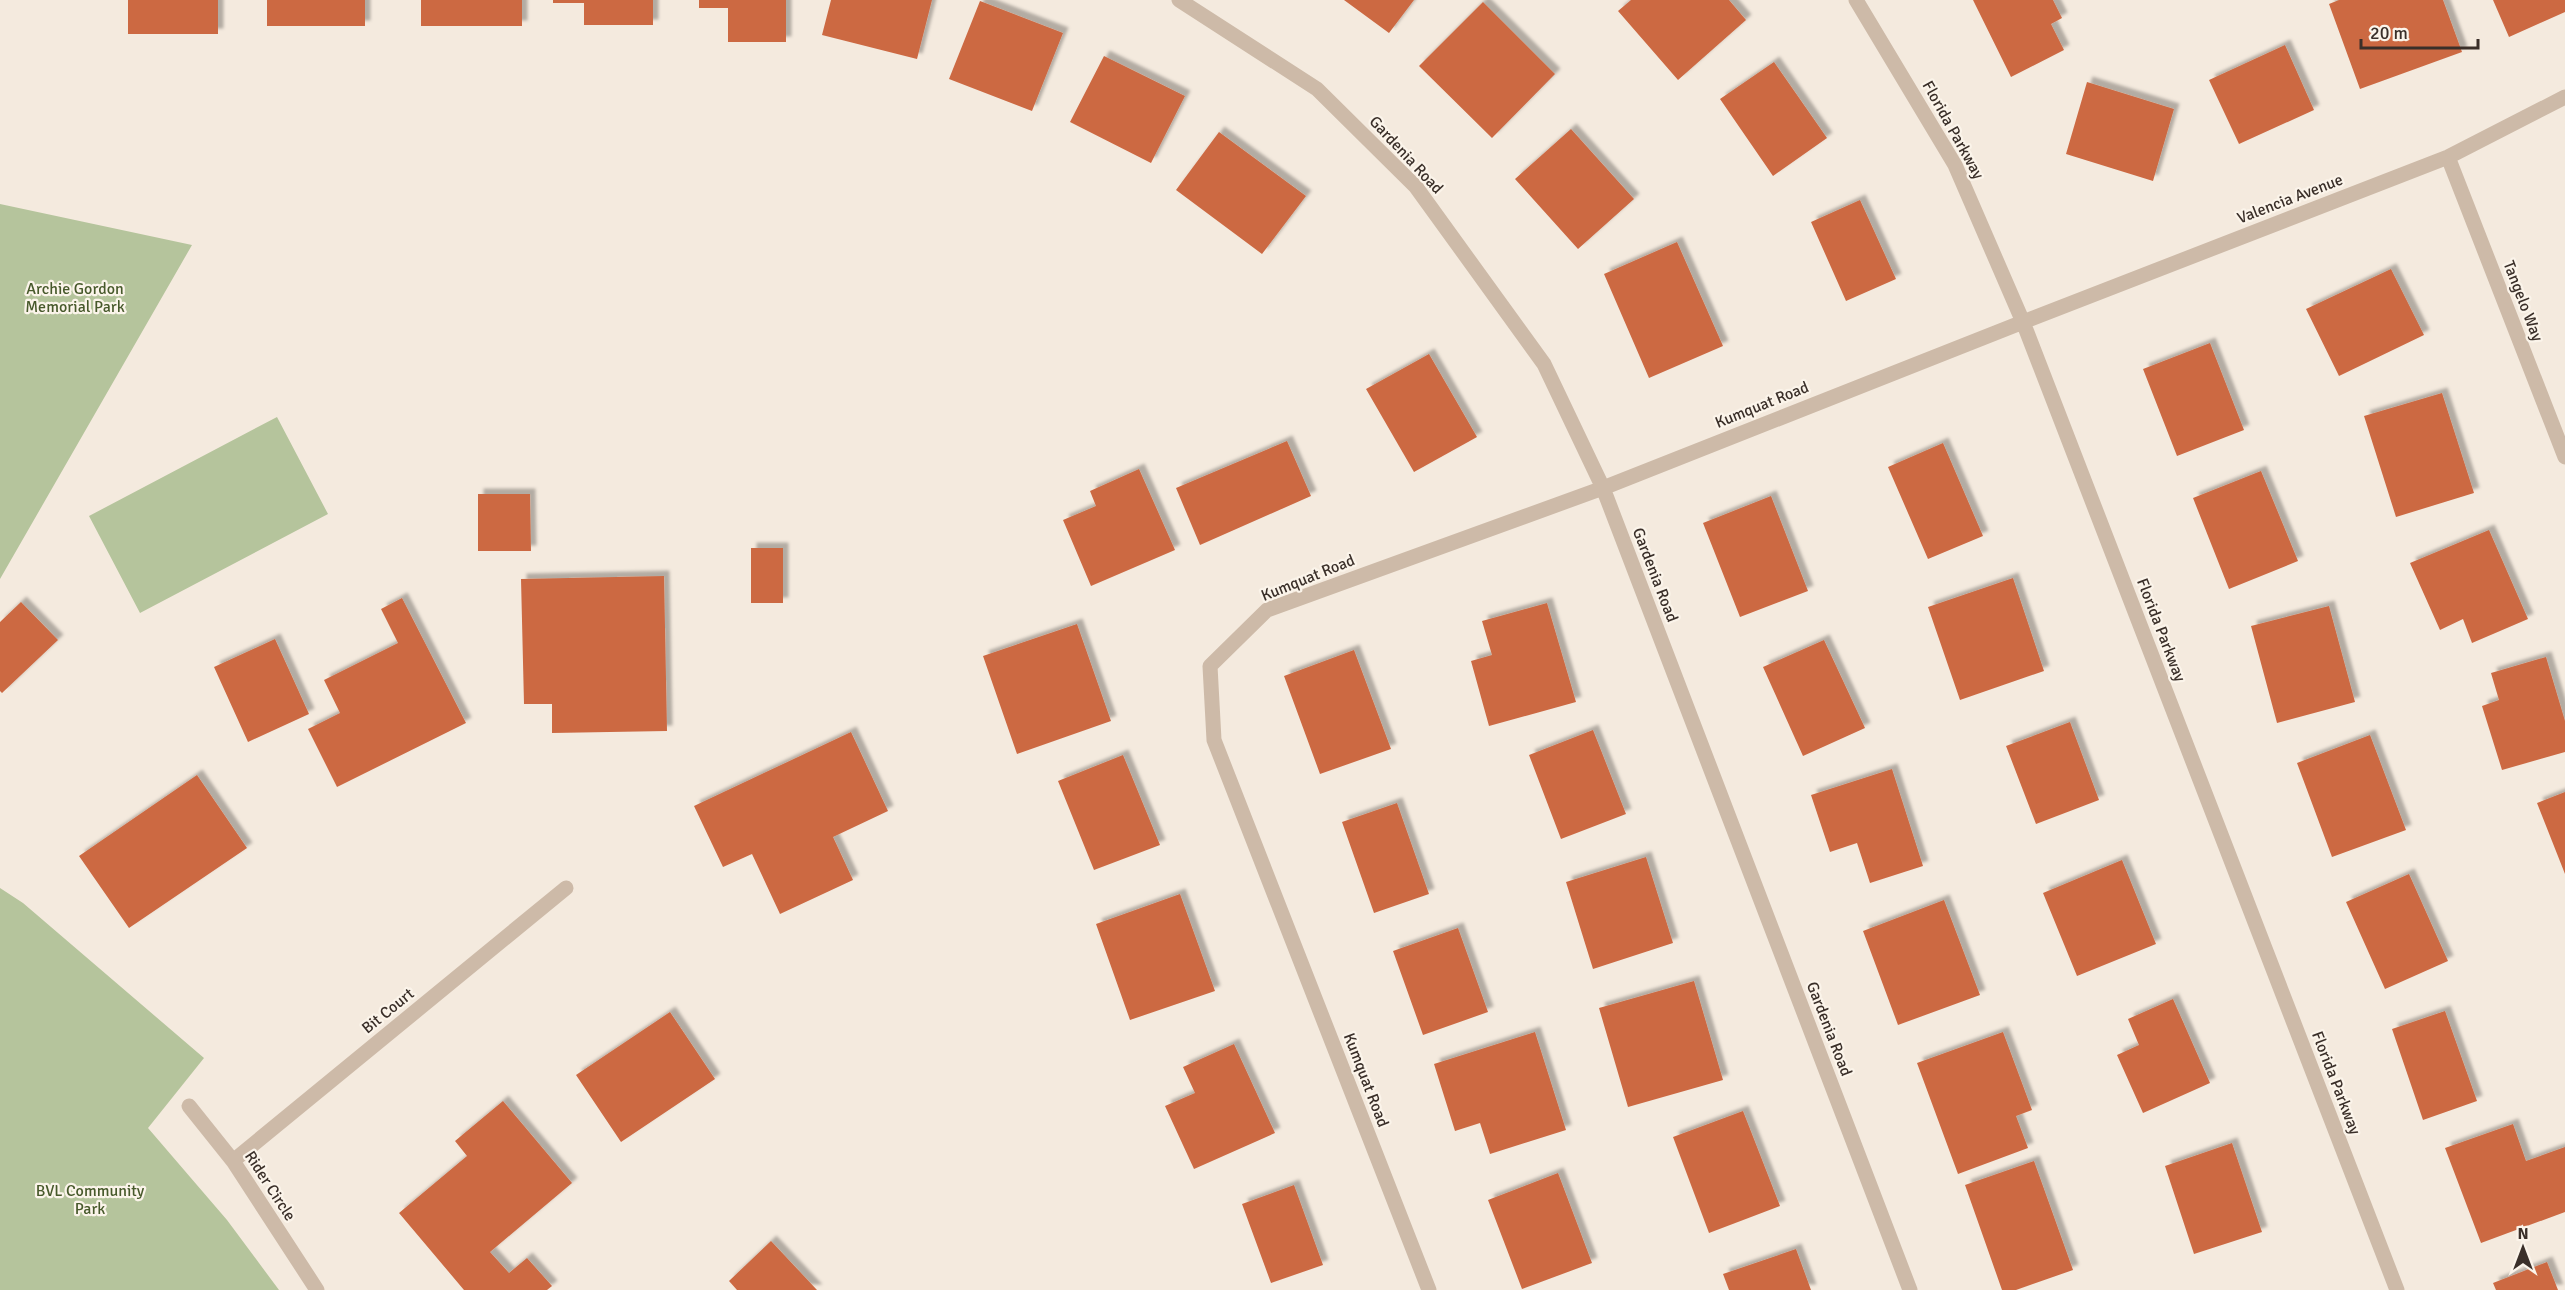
<svg xmlns="http://www.w3.org/2000/svg" width="2565" height="1290" viewBox="0 0 2565 1290" font-family="Signika,sans-serif">
<style>
.green{fill:#b5c49c}
.building{fill:#cc6943;filter:url(#shadow)}
.lines{fill:none;stroke-linecap:round;stroke-linejoin:round}
.minor{stroke:#cdbaa8;stroke-width:15}
.labels{text-anchor:middle;dominant-baseline:central;stroke-width:4.5;stroke-linejoin:round;paint-order:stroke}
.street-label{font-size:16px;fill:#3a2f29;stroke:#fbf4ea}
.park-label{font-size:16px;fill:#47592b;stroke:#fbf4ea}
</style>
<defs>
<filter id="shadow"><feDropShadow dx="5.5" dy="-5.5" stdDeviation="1.5" flood-color="#0004"/></filter>
</defs>
<rect width="100%" height="100%" fill="#f4eade"/>
<path class="green" d="M0,204L192,245L0,579Z
M277,417L328,514L140,613L89,516Z
M0,888L23,903L204,1058L148,1128L227,1220L279,1290H0Z"/>
<path class="building" d="M128,0H218V34H128Z
M267,0H365V26H267Z
M421,0H522V26H421Z
M553,0H653V25H584V3H553Z
M699,0H786V42H728V8H699Z
M831,0H932L917,59L822,35Z
M1344,0H1414L1389,33Z
M1631,0H1729L1746,20L1678,80L1618,11Z
M1973,0H2053L2062,18L2051,24L2064,50L2011,77Z
M2339,0H2443L2462,52L2360,89L2329,4Z
M2493,0H2565V12L2509,37Z
M980,1L1063,33L1032,111L949,79Z
M1483,2L1555,74L1492,138L1419,66Z
M2285,45L2314,110L2239,144L2209,80Z
M1104,56L1185,96L1151,163L1070,122Z
M1774,62L1827,138L1773,176L1720,99Z
M2087,82L2174,109L2153,181L2066,154Z
M1571,129L1634,199L1578,249L1515,179Z
M1219,132L1306,196L1262,254L1176,190Z
M1860,200L1896,279L1846,301L1811,222Z
M1677,242L1723,346L1649,378L1604,274Z
M2391,269L2424,335L2339,376L2306,309Z
M2210,343L2244,430L2177,456L2143,369Z
M1429,354L1477,437L1414,472L1366,389Z
M2442,393L2474,493L2396,517L2364,416Z
M1287,441L1311,496L1200,545L1176,488Z
M1943,443L1983,536L1928,559L1888,467Z
M1139,469L1175,550L1091,586L1063,520L1096,506L1090,491Z
M2261,471L2298,561L2229,589L2193,498Z
M478,494H530L531,551H478Z
M1771,496L1808,591L1740,617L1703,523Z
M2489,530L2528,619L2472,643L2463,619L2440,630L2410,563Z
M751,548H783V603H751Z
M664,576L667,731L552,733V704H524L521,579Z
M2013,578L2044,671L1960,700L1928,607Z
M402,598L466,723L337,787L308,729L340,713L324,680L398,643L381,609Z
M21,602L58,640L2,693L0,691V622Z
M1547,603L1576,702L1489,726L1471,661L1492,655L1482,621Z
M2329,606L2355,702L2277,723L2251,626Z
M1077,624L1111,721L1017,754L983,656Z
M275,639L309,714L248,742L214,667Z
M1824,640L1865,728L1803,756L1763,667Z
M1354,650L1391,749L1320,774L1284,676Z
M2546,657L2565,721V752L2502,770L2482,706L2499,700L2491,673Z
M2070,722L2099,800L2036,824L2006,746Z
M1593,730L1626,814L1561,839L1529,755Z
M851,732L888,811L833,837L853,880L780,914L752,854L723,867L694,806Z
M2370,735L2406,830L2332,857L2297,763Z
M1123,755L1160,845L1094,870L1058,781Z
M1892,769L1923,866L1870,883L1857,843L1830,852L1811,795Z
M197,775L247,848L129,928L79,856Z
M2565,792V874L2537,803Z
M1397,803L1429,894L1374,913L1342,822Z
M1646,857L1673,943L1593,969L1566,882Z
M2122,860L2156,944L2077,976L2043,893Z
M2409,874L2448,961L2385,989L2346,902Z
M1180,894L1215,991L1130,1020L1096,924Z
M1944,900L1980,995L1898,1025L1863,931Z
M1458,928L1488,1012L1423,1035L1393,951Z
M1694,981L1723,1080L1628,1107L1599,1008Z
M2173,999L2210,1083L2143,1113L2117,1055L2139,1045L2128,1019Z
M2445,1011L2477,1101L2423,1120L2392,1029Z
M670,1012L715,1079L621,1142L576,1075Z
M1535,1032L1566,1130L1490,1154L1480,1123L1455,1131L1434,1064Z
M2003,1032L2032,1110L2016,1116L2028,1148L1958,1174L1917,1063Z
M1234,1044L1275,1133L1194,1169L1165,1106L1195,1093L1183,1067Z
M503,1101L572,1183L490,1252L509,1273L527,1258L552,1286L547,1290H464L399,1213L467,1156L455,1141Z
M1743,1111L1780,1206L1709,1233L1673,1137Z
M2513,1124L2526,1161L2565,1147V1212L2481,1243L2445,1148Z
M2232,1143L2262,1232L2194,1254L2165,1166Z
M2034,1161L2073,1270L2016,1290H2002L1965,1185Z
M1558,1173L1592,1263L1522,1289L1488,1200Z
M1294,1185L1323,1265L1271,1283L1242,1204Z
M771,1241L817,1290H737L729,1281Z
M1796,1249L1811,1290H1729L1723,1274Z
M2547,1262L2558,1290H2496L2493,1283Z"/>
<g class="lines">
<path class="minor" d="M1179,0L1317,89L1416,187L1544,364L1603,488L1910,1290
M1856,0L1955,165L2023,322L2397,1290
M2448,157L2565,457
M189,1106L233,1161L317,1290
M233,1161L566,888
M1429,1290L1214,740L1210,666L1267,610L1603,488L2023,322L2448,157L2565,97"/>
</g>
<g class="labels">
<g class="street-label">
<text transform="translate(1953 130) rotate(61)">Florida Parkway</text>
<text transform="translate(1406 155) rotate(47)">Gardenia Road</text>
<text transform="translate(2290 199) rotate(-21)">Valencia Avenue</text>
<text transform="translate(2523 301) rotate(69)">Tangelo Way</text>
<text transform="translate(1762 405) rotate(-22)">Kumquat Road</text>
<text transform="translate(1655 575) rotate(69)">Gardenia Road</text>
<text transform="translate(1308 578) rotate(-22)">Kumquat Road</text>
<text transform="translate(2161 630) rotate(69)">Florida Parkway</text>
<text transform="translate(388 1011) rotate(-39)">Bit Court</text>
<text transform="translate(1829 1029) rotate(69)">Gardenia Road</text>
<text transform="translate(1366 1080) rotate(69)">Kumquat Road</text>
<text transform="translate(2336 1083) rotate(69)">Florida Parkway</text>
<text transform="translate(270 1186) rotate(57)">Rider Circle</text>
</g>
<g class="park-label">
<text x="75" y="289">Archie Gordon<tspan x="75" dy="18">Memorial Park</tspan></text>
<text x="90" y="1191">BVL Community<tspan x="90" dy="18">Park</tspan></text>
</g>
</g>
<g transform="translate(2523 1248)" stroke="#fbf4ea" stroke-width="4.5" paint-order="stroke">
<path d="M0-4.5L10 22L0 15L-10 22Z" fill="#3a2f29"/>
<text y="-9" font-size="16" font-weight="bold" text-anchor="middle" fill="#3a2f29">N</text>
</g>
<path d="M2361 39v9h117v-9" fill="none" stroke="#3a2f29" stroke-width="3"/>
<text x="2370" y="39" font-size="18" fill="#3a2f29" stroke="#fbf4ea" stroke-width="4.5" paint-order="stroke">20 m</text>
</svg>
